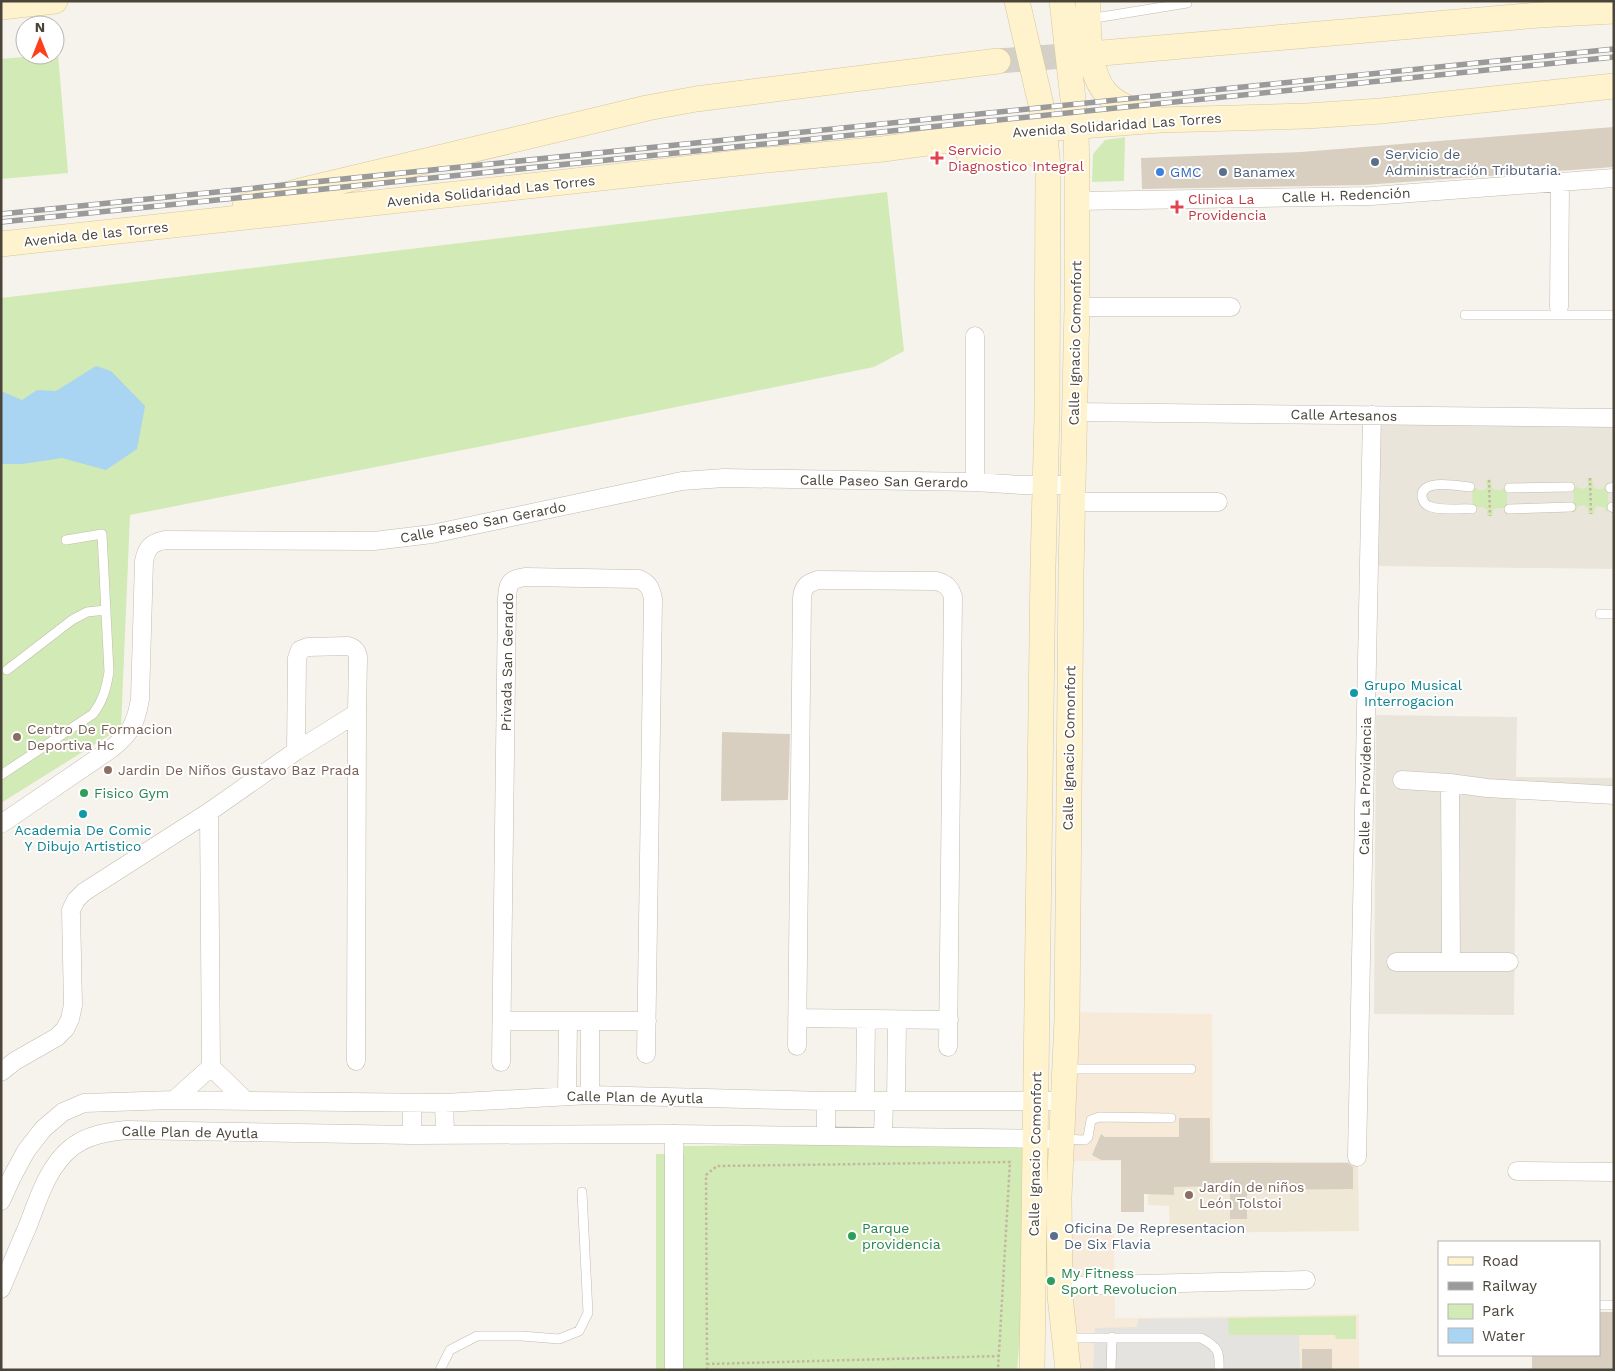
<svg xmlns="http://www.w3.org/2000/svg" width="1615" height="1371" viewBox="0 0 1615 1371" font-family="'Work Sans',sans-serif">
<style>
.residential{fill:#eae5da}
.commercial{fill:#f7ead8}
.education{fill:#efe8d6}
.green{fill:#d2eab5}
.parking{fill:#e5e3e0}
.water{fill:#a9d4f2}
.building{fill:#d8cfc1}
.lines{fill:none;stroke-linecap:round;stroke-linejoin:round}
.secondary-tunnel{stroke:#d4d0c8;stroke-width:25;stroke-dasharray:25 12;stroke-linecap:butt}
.service-casing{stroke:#c2bbae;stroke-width:10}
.minor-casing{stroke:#c2bbae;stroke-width:19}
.secondary-casing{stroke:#d6c79b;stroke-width:26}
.path{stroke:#c4b79f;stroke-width:2.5;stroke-dasharray:2.5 2.5;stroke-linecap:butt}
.service{stroke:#fff;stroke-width:9}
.minor{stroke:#fff;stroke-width:18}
.secondary{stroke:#fff3cd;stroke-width:25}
.rail-casing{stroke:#9a9a9a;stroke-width:5.5}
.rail{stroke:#fff;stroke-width:4;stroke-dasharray:11;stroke-linecap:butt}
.path-bridge{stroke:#c4b79f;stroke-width:2.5;stroke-dasharray:2.5 2.5;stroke-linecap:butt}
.health-dot{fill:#e0444e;stroke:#fff;stroke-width:2}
.service-dot{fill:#5c6f8a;stroke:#fff;stroke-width:2}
.shop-dot{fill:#3f7fe0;stroke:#fff;stroke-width:2}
.culture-dot{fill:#0f9aa8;stroke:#fff;stroke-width:2}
.education-dot{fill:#8d6e63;stroke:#fff;stroke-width:2}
.leisure-dot{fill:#2e9e5b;stroke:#fff;stroke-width:2}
.labels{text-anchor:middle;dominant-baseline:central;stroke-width:4;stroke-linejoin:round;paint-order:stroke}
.street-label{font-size:14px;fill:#4b4439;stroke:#fff}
.health-label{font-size:14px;fill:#be3a42;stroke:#fff;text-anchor:start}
.service-label{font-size:14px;fill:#4e5e75;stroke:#fff;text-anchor:start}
.shop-label{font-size:14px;fill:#366cbe;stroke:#fff;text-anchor:start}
.culture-label{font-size:14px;fill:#0d838f;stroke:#fff;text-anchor:start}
.education-label{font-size:14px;fill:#785e54;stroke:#fff;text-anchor:start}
.leisure-label{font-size:14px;fill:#27864d;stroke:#fff;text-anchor:start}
</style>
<rect width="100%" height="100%" fill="#f6f3ec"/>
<path class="residential" d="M1376,424L1614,427V569L1375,566Z
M1376,715L1517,717L1516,777L1614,778V799H1516L1514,1015L1374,1014Z"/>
<path class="commercial" d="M1060,1012L1212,1014L1213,1161H1067L1066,1234H1114L1115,1318L1359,1314V1370H1070L1062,1295Z"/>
<path class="education" d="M1149,1161L1358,1162L1359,1231L1170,1233L1169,1206L1148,1205Z"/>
<path class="green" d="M58,54L68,173L1,179V59Z
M1125,137L1124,181L1092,182L1093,154L1105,140Z
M887,192L904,351L874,367L483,446L130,515L121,728L1,803V298Z
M1587,478H1592L1593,486L1597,489H1603L1608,481V514L1604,507L1597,506L1594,510V514H1588V509L1584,505L1578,506L1574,514L1573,481L1575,486C1580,489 1584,490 1588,486Z
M1491,479L1492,488L1496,490H1502L1507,482V516L1503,508H1496L1493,511V516H1487V510L1483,507H1477L1473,515L1472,483C1475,490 1481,493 1487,488L1486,480Z
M1022,1143L1021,1325L1017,1370H656V1154H684V1146Z
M1356,1316V1339H1336L1335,1335H1228V1318Z"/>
<path class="parking" d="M1228,1318L1229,1335H1299L1300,1370H1093L1095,1328L1137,1327L1138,1319Z"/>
<path class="water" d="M96,366L111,371L145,406L137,449L106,470L62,458L22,464H1V391L22,400L37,390L56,391Z"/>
<path class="building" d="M1614,127V167L1364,185L1142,189L1141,158L1301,152Z
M722,732L790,734L788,800L721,801Z
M1179,1118H1210V1163H1348L1353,1167V1189L1247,1190V1219H1230V1186L1174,1187V1195L1144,1194V1212H1121V1160H1101L1092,1155L1101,1134L1105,1137H1179Z
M1599,1312H1614V1369L1532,1370V1355H1599Z
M1302,1349H1332V1370H1302Z"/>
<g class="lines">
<path class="secondary-tunnel" d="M998,61L1090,54"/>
<g class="service-casing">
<path id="service" d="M1089,19L1187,3
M1465,315H1614
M1470,487C1458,486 1421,478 1422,497C1423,501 1425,505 1429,506C1438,511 1461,508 1472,509
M1509,488L1570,487
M1610,488L1614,487
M1612,507L1614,508
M1509,509L1571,507
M1600,614H1614
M7,670L72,620L87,612L106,610
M1,775L93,714C103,701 106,689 109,672L102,534L66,540
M1067,1069H1191
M1062,1139L1085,1140L1088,1137L1091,1120L1099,1117L1171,1118
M1599,1305H1614
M1067,1338H1201C1218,1347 1220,1351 1219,1370
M440,1370L450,1350L477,1336H522L559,1339L579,1331L588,1313L582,1192
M1111,1370L1112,1337"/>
</g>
<g class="minor-casing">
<path id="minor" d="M1077,201L1371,196L1614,178
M1077,307H1231
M1559,307L1560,182
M975,336V482
M1074,412L1614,418
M1072,502H1218
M296,751L297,658L300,650L308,647L348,646C355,648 357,651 358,657L357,713L356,1061
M1402,780L1450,783L1487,788L1614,795
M1450,783L1451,962
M209,812L211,1067L246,1101
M1,824L111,749C130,734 136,724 140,699L144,561C147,547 151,543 165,540L374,541L432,534L682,481L724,478L975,482L1022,485H1073
M1396,962H1509
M797,1018L949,1020
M502,1021H647
M590,1022V1095
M797,1046L802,598C803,587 807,583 818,580L937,581C946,584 950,587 953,597L948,1047
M501,1062L507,599C508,583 509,579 526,577L639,579C648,583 651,588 653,599L646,1054
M1,1072L15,1061L57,1037L65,1029L70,1019L73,1005L71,910L76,900L84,892L209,812L296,751L357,713
M567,1095L568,1022
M174,1100L211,1067
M865,1101L866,1019
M896,1101L897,1020
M444,1103L445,1134
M412,1135V1103
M826,1136V1101
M883,1136L884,1101
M1357,1157L1372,415
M1517,1171L1614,1172
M1,1201L12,1177L26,1151L43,1129L63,1112L84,1103L174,1100L444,1103L590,1095L826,1101H1064
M1060,1286L1306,1280
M1,1289C10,1268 18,1248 27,1228C38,1200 47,1167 72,1147C88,1135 107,1132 126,1130L412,1135L674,1134L1062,1139
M674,1370V1134"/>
</g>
<g class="secondary-casing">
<path id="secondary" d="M1017,1L1042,109L1048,167L1047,415L1043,566L1032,1370
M1062,1L1076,126L1077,180V307L1071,572L1067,1019L1059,1197L1060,1296L1068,1370
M1088,1C1088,28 1087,73 1107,94C1119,107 1138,112 1154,118
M1,7L55,1
M1102,53L1539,15L1614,11
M968,152C984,151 1025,147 1038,155C1042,158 1045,163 1048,167
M245,206L300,191L647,108L696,99L998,61
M1,244L756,161L883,149L1014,131L1160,120L1307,116L1381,111L1614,86"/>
</g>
<path class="path" d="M707,1364L999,1356
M707,1370L706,1175L717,1166L1010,1162L998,1370"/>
<use href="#service" class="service"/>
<use href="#minor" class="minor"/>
<use href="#secondary" class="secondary"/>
<g class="rail-casing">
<path id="rail" d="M1,214L1614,49
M1,222L1614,57"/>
</g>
<use href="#rail" class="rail"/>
<path class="path-bridge" d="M1590,478L1591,514
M1489,480L1490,516"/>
</g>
<g class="health-dot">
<path d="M934.5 150.5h5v5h5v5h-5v5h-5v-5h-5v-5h5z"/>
<path d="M1174.5 199.5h5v5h5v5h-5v5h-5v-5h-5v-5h5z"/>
</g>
<g class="service-dot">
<circle cx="1375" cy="162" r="5"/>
<circle cx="1223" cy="172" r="5"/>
<circle cx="1054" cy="1236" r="5"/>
</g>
<circle class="shop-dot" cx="1160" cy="172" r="5"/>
<g class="culture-dot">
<circle cx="1354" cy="693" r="5"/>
<circle cx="83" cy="814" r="5"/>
</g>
<g class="education-dot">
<circle cx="17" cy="737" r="5"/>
<circle cx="108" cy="770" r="5"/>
<circle cx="1189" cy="1195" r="5"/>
</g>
<g class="leisure-dot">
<circle cx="84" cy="793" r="5"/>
<circle cx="852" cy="1236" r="5"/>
<circle cx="1051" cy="1281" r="5"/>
</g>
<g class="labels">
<g class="street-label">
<text transform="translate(1117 125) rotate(-4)">Avenida Solidaridad Las Torres</text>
<text transform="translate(491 191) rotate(-6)">Avenida Solidaridad Las Torres</text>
<text transform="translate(1346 195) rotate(-2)">Calle H. Redención</text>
<text transform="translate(96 234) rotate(-6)">Avenida de las Torres</text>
<text transform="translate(1075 343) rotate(-89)">Calle Ignacio Comonfort</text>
<text transform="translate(1344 415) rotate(1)">Calle Artesanos</text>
<text transform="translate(884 481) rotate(1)">Calle Paseo San Gerardo</text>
<text transform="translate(483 522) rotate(-11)">Calle Paseo San Gerardo</text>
<text transform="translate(507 662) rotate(-89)">Privada San Gerardo</text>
<text transform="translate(1069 748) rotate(-89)">Calle Ignacio Comonfort</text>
<text transform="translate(1365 786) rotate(-89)">Calle La Providencia</text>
<text transform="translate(635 1097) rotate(1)">Calle Plan de Ayutla</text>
<text transform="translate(190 1132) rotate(1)">Calle Plan de Ayutla</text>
<text transform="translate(1035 1154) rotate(-89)">Calle Ignacio Comonfort</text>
</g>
<g class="health-label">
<text x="948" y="150">Servicio<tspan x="948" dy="16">Diagnostico Integral</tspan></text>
<text x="1188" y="199">Clinica La<tspan x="1188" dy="16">Providencia</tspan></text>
</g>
<g class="service-label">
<text x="1385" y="154">Servicio de<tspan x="1385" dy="16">Administración Tributaria.</tspan></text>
<text x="1233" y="172">Banamex</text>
<text x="1064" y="1228">Oficina De Representacion<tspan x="1064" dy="16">De Six Flavia</tspan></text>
</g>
<g class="shop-label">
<text x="1170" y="172">GMC</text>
</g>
<g class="culture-label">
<text x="1364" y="685">Grupo Musical<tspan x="1364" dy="16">Interrogacion</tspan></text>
<text x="83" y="830" text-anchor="middle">Academia De Comic<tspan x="83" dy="16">Y Dibujo Artistico</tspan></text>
</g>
<g class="education-label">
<text x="27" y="729">Centro De Formacion<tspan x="27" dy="16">Deportiva Hc</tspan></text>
<text x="118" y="770">Jardin De Niños Gustavo Baz Prada</text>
<text x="1199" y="1187">Jardín de niños<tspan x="1199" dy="16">León Tolstoi</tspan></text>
</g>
<g class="leisure-label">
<text x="94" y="793">Fisico Gym</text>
<text x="862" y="1228">Parque<tspan x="862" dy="16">providencia</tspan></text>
<text x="1061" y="1273">My Fitness<tspan x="1061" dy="16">Sport Revolucion</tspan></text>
</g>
</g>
<rect width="1615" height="1371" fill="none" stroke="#4b4439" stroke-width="5"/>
<rect x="1438" y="1241" width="162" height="115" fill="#ffffff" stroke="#b7b4b0"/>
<rect x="1448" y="1257" width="25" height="8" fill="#fff3cd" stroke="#b7b4b0"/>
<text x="1482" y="1266" font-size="15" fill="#4b4439">Road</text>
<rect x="1448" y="1282" width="25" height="8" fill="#9a9a9a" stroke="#b7b4b0"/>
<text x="1482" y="1291" font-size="15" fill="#4b4439">Railway</text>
<rect x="1448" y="1304" width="25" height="15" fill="#d2eab5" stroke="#b7b4b0"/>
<text x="1482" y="1316" font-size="15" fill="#4b4439">Park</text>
<rect x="1448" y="1328" width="25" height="15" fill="#a9d4f2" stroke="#b7b4b0"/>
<text x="1482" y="1341" font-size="15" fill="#4b4439">Water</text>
<g transform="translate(40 40)"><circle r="24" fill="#ffffff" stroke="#b7b4b0"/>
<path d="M0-4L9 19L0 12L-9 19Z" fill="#fc3f1d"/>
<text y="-8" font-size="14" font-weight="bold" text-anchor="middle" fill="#4b4439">N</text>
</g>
</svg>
